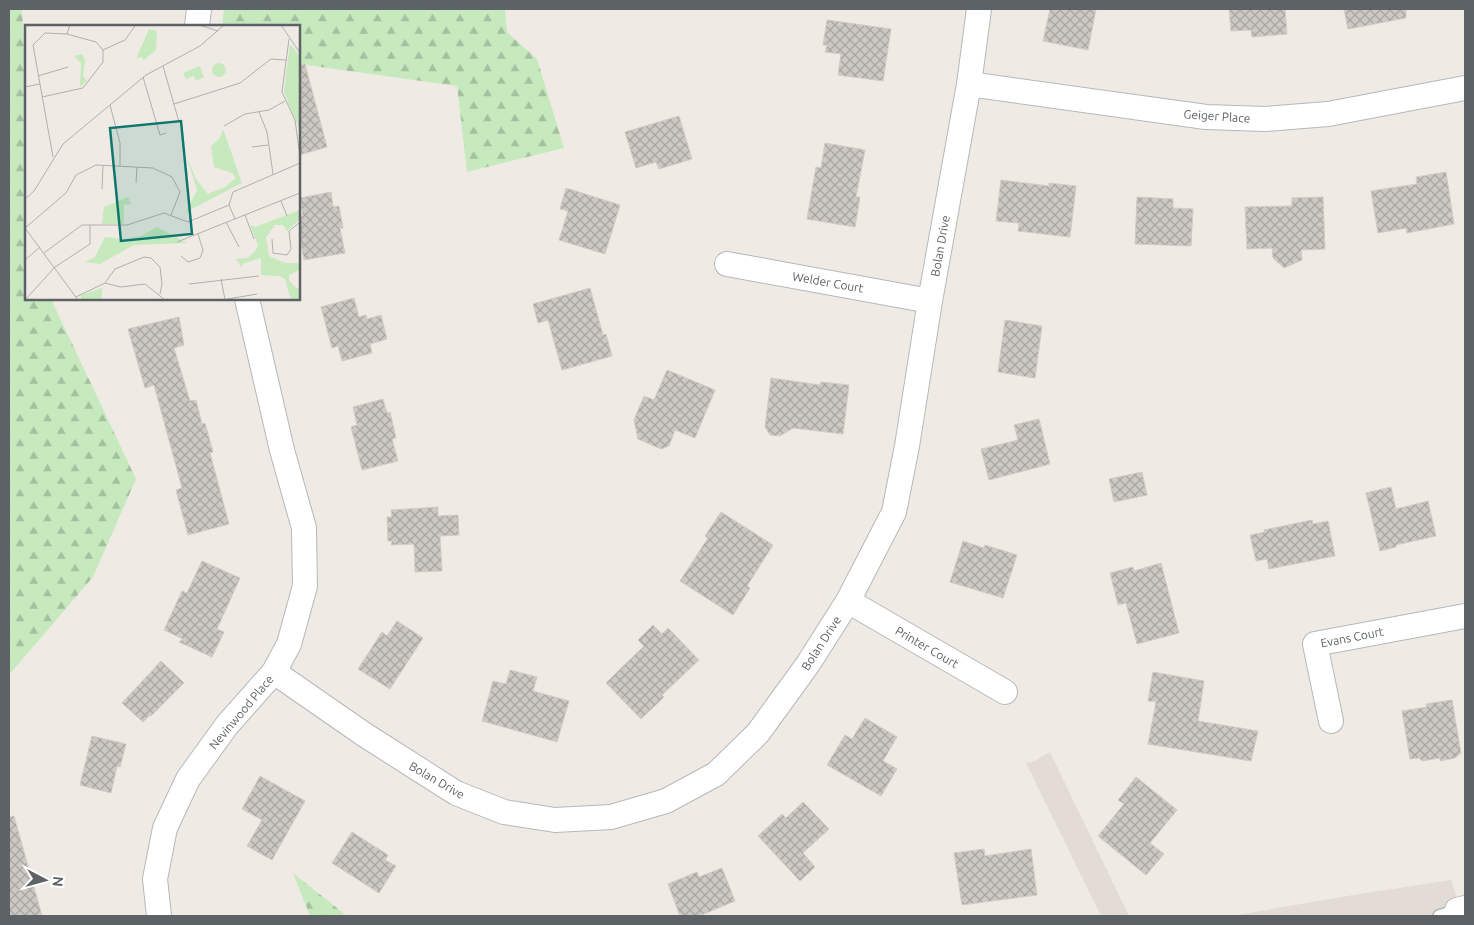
<svg xmlns="http://www.w3.org/2000/svg" width="1474" height="925" viewBox="0 0 1474 925" font-family="Ubuntu,sans-serif">
<style>
.education{fill:#e2dcd5}
.forest{fill:url(#forest-firs)}
.building{fill:url(#building-cross-hatch);stroke:#d5cbc2}
.lines{fill:none;stroke-linecap:round;stroke-linejoin:round}
.service-casing{stroke:#b4b8bc;stroke-width:14}
.minor-casing{stroke:#b4b8bc;stroke-width:26}
.service{stroke:#fff;stroke-width:11}
.minor{stroke:#fff;stroke-width:24}
.labels{text-anchor:middle;dominant-baseline:central;stroke-width:4;stroke-linejoin:round;paint-order:stroke}
.street-label{font-size:12px;fill:#5c6265;stroke:#fff}
.inset-road{fill:none;stroke:#b0b0ad;stroke-width:1}
.view{fill:#0f766e;fill-opacity:0.15;stroke:#0f766e;stroke-width:2.5}
.inset-edge{fill:none;stroke:#5c6265;stroke-width:2.5}
</style>
<defs>
<pattern id="forest-firs" width="22" height="20" patternUnits="userSpaceOnUse" patternTransform="scale(1.25)"><rect width="22" height="20" fill="#c6e9be"/><path d="M5 1l3.5 6h-7zM16 11l3.5 6h-7z" fill="#a4c09e"/></pattern>
<pattern id="building-cross-hatch" width="8" height="8" patternUnits="userSpaceOnUse" patternTransform="scale(1.25)"><rect width="8" height="8" fill="#ccc8c3"/><path d="M0 0l8 8M0 8l8-8" fill="none" stroke="#a9a6a2"/></pattern>
</defs>
<rect width="100%" height="100%" fill="#efebe4"/>
<path class="education" d="M1050,752L1129,916H1101L1026,763L1034,761Z
M1451,880L1463,916H1231L1347,896Z"/>
<path class="forest" d="M9,9H22L26,90V299H51L136,479L93,577L9,675Z
M224,9H505L507,32L537,59L564,148L467,172L457,86L299,64V26H222Z
M293,873L347,916H310Z"/>
<path class="building" d="M1050,9H1096L1088,50L1043,41Z
M1229,9H1285L1287,34L1252,37L1251,30L1231,31Z
M1344,9H1406V18L1348,29Z
M827,20L891,29L883,81L838,75L841,54L825,52L827,45H823Z
M305,64L327,147L299,155V65Z
M679,116L692,159L659,169L656,162L636,168L625,132Z
M825,143L865,150L856,197H860L855,227L807,219L816,167L821,168Z
M1446,172L1454,224L1407,233L1406,228L1378,233L1371,191L1417,184L1416,177Z
M1001,180L1049,186V183L1076,186L1070,237L1018,231L1019,223L996,221Z
M566,188L620,205L605,254L559,240L568,211L560,209Z
M331,192L333,207L339,206L343,228H340L345,253L304,260L299,232V217L303,216L300,198Z
M1137,197L1173,199V208L1193,209L1191,246L1135,244Z
M1323,197L1325,249L1301,250L1302,260L1284,268L1273,258L1272,248L1247,249L1245,207L1292,206V198Z
M590,288L603,335L606,334L612,356L562,370L548,320L538,323L533,304Z
M354,298L359,317L366,315L367,319L381,315L387,339L370,344L372,353L342,361L338,346L332,348L321,307Z
M179,317L184,345L174,348L190,401L196,400L202,424L205,423L213,452L210,453L229,524L188,535L176,490L182,488L154,385L145,388L128,329Z
M1005,320L1042,326L1035,378L998,372Z
M667,370L715,390L695,438L675,430L669,446L661,449L638,439L634,420L644,396L654,400Z
M771,378L820,385L821,382L849,385L843,434L793,428L780,436L770,435L765,427Z
M383,399L387,413L390,412L396,438L392,439L398,461L362,470L351,427L357,425L353,407Z
M1039,419L1050,464L989,480L981,449L1018,440L1014,425Z
M1142,472L1147,495L1114,502L1109,479Z
M1391,487L1396,509L1428,501L1436,536L1396,545V547L1380,551L1366,493Z
M438,507V516L458,515L459,535L440,536L442,571L415,572L414,544L391,545L392,541H388L387,517H392L391,510Z
M721,512L773,545L747,586L750,588L733,615L680,581L708,538L705,536Z
M1312,520L1313,524L1328,521L1335,556L1269,569L1267,559L1256,561L1250,535L1265,532L1264,530Z
M963,541L984,548L985,545L1017,555L1003,598L950,582Z
M202,561L240,578L217,629L224,632L212,657L179,642L183,639L164,630L182,591L187,593Z
M1161,563L1179,633L1137,644L1126,603L1118,605L1110,573L1133,567L1134,571Z
M397,621L423,638L390,689L358,669L382,632L387,636Z
M653,625L662,634L668,628L699,660L662,695L664,697L641,719L606,683L644,646L638,640Z
M161,661L184,683L151,716L150,715L143,722L122,703Z
M510,670L537,677L533,691L569,701L557,742L482,721L493,681L506,684Z
M1153,672L1204,681L1198,721L1258,731L1251,761L1148,744L1156,702L1148,701Z
M1452,700L1461,753L1455,758L1440,761V758L1422,761L1419,758L1410,759L1402,711L1427,707L1426,704Z
M865,718L897,737L883,761L897,769L881,796L827,765L845,735L852,739Z
M92,736L126,744L120,767L117,766L111,793L80,785Z
M260,776L305,801L272,860L247,846L262,820L242,809Z
M1136,777L1177,810L1150,843L1164,854L1146,875L1098,836L1124,804L1118,800Z
M803,802L829,829L803,853L815,867L800,881L758,836L782,814L786,818Z
M14,816L42,916H9V817Z
M352,832L388,855L385,860L396,866L379,893L332,863Z
M984,849L985,856L1031,849L1037,895L962,905L954,853Z
M722,868L735,901L699,916H680L668,884L697,872L699,877Z"/>
<g class="lines">
<g class="service-casing">
<path id="service" d="M1439,916L1457,910"/>
</g>
<g class="minor-casing">
<path id="minor" d="M197,26L199,9
M969,84L1206,117L1265,119L1328,114L1465,88
M727,264L930,301
M848,601L1005,692
M274,672L365,735L456,793L504,812L555,820L611,817L666,801L716,774L758,733L808,664L848,601L894,512L907,446L930,301L969,84L979,9
M1331,721L1315,644L1465,616
M1457,910L1465,908
M159,916L155,879L165,828L188,779L227,725L274,672L289,644L305,586L304,528L282,450L247,299"/>
</g>
<use href="#service" class="service"/>
<use href="#minor" class="minor"/>
</g>
<g class="labels">
<g class="street-label">
<text transform="translate(1217 116) rotate(4)">Geiger Place</text>
<text transform="translate(940 246) rotate(-80)">Bolan Drive</text>
<text transform="translate(828 282) rotate(10)">Welder Court</text>
<text transform="translate(1352 637) rotate(-11)">Evans Court</text>
<text transform="translate(821 643) rotate(-57)">Bolan Drive</text>
<text transform="translate(927 647) rotate(30)">Printer Court</text>
<text transform="translate(241 712) rotate(-50)">Nevinwood Place</text>
<text transform="translate(437 780) rotate(30)">Bolan Drive</text>
</g>
</g>
<g transform="translate(25 25)">
<rect width="275" height="275" fill="#efebe4"/>
<path d="M124,4L132,6L131,25L119,35L116,32L111,34ZM265,19L275,31V106L259,67ZM57,29L60,35L58,51L62,56L55,62L56,38L49,31ZM187 45a7 7 0 1 1 14 0a7 7 0 1 1-14 0ZM175,41L179,52L171,56L169,51L161,54L158,48ZM198,104L217,158L161,187L172,165L162,132L171,154L183,169L200,162L211,153L207,148L189,142L186,121L195,113ZM103,172L106,179L99,180V199H77L79,182ZM275,185V194L262,206L258,200H250L241,212L244,231L260,238H275V245L264,250V255L271,263H275V275H266L260,254L254,251L236,250V233L217,239V243L211,234L223,233L231,225L233,220L225,200L230,202ZM132,202L162,218L109,220L75,239L60,237L70,232L80,212L97,214L116,211ZM77,263V274L56,275V270Z" fill="#c6e9be"/>
<path class="inset-road" d="M174,0L193,6M256,0L275,28M264,14L257,67L270,95L275,131M78,25L100,15L110,1M138,41L154,97M13,51L43,42M118,52L135,110L141,108M0,62L15,59M17,72L58,63L78,37V25L71,17L42,9M149,79L215,58L246,34L261,35M85,80L95,118V141M234,87L242,107L248,149M199,101L220,89L244,85L260,76M227,122L243,120M28,132L8,20L20,8L42,9L45,0M111,158L112,142M77,164L78,141M0,174L9,166L38,119L121,50L175,21L199,0M256,176L262,191M220,190L229,214M210,194L204,180L208,167L275,138M201,197L214,222M0,203L41,168L51,150L71,140L128,143L147,152L155,167L146,190M0,203L53,275M247,214L248,228L262,230L266,224L264,206L275,197M152,217L275,168M19,228L57,200H102L139,188L163,197L204,180M156,231L163,237L175,233L178,225L173,209M0,235L15,222M196,254L200,275M80,258L96,262L120,259L140,275M164,259L234,251M51,272L80,258L90,244L119,232L126,233L135,242L137,259L135,269M0,275L30,242L65,219V200M197,275L232,269"/>
<path class="view" d="M156,96L167,209L96,216L85,103Z"/>
<rect width="275" height="275" class="inset-edge"/>
</g>
<rect width="1474" height="925" fill="none" stroke="#5c6265" stroke-width="20"/>
<g transform="translate(45 880) rotate(96)" stroke="#ffffff" stroke-width="4" paint-order="stroke">
<path d="M0-4L9 19L0 12L-9 19Z" fill="#5c6265"/>
<text y="-8" font-size="14" font-weight="bold" text-anchor="middle" fill="#5c6265">N</text>
</g>
</svg>
